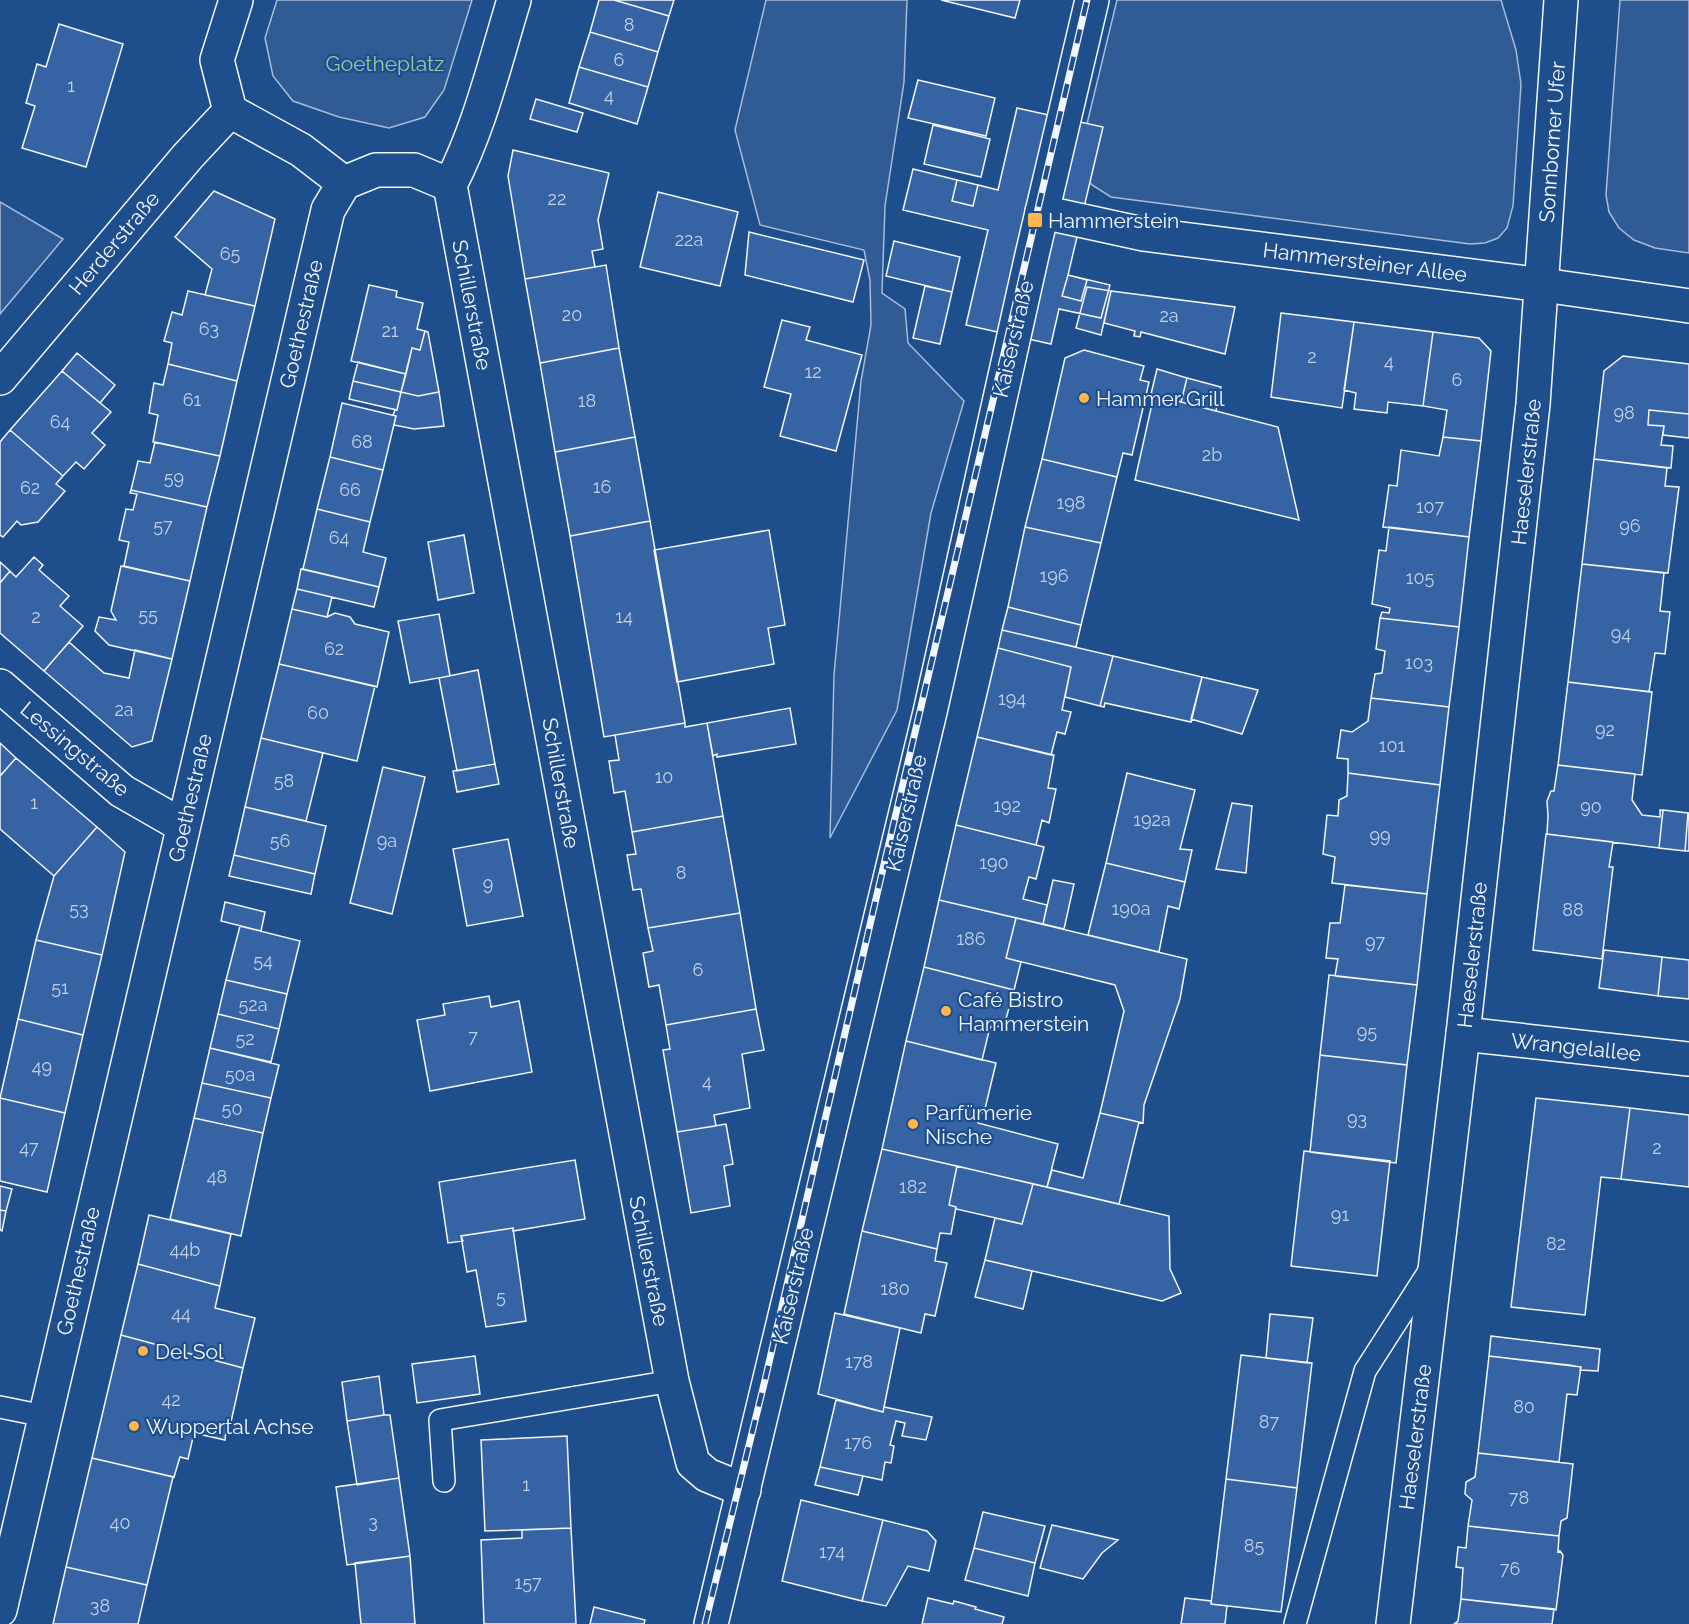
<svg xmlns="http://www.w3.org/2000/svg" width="1689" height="1624" viewBox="0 0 1689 1624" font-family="Raleway,sans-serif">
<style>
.built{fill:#305b95;stroke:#a8bbd7;stroke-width:1.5}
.building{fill:#3563a3;stroke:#f2f6ff;stroke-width:1.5}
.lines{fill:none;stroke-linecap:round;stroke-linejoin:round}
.lane-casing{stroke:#f2f6ff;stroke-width:24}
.street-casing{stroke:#f2f6ff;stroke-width:36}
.secondary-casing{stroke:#f2f6ff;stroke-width:36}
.primary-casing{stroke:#f2f6ff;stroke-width:36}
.lane{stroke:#1f4e8c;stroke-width:21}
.street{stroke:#1f4e8c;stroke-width:33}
.secondary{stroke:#1f4e8c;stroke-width:33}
.primary{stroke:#1f4e8c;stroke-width:33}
.rail-casing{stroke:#f2f6ff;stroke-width:7}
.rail{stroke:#1f4e8c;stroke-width:4.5;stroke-dasharray:14;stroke-linecap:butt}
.poi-dot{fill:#ffb74d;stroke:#1f4e8c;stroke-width:2}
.labels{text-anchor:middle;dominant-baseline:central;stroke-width:4.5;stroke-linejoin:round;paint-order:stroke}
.number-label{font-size:18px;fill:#c3d1e8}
.park-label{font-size:21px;fill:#97c8a6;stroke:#1f4e8c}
.street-label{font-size:21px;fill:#f2f6ff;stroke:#1f4e8c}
.poi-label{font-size:21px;fill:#f2f6ff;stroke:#1f4e8c;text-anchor:start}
</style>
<rect width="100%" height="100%" fill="#1f4e8c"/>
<path class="built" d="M277,0H472L444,90L425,117L389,128L339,117L293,101L273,76L265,38Z
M766,0H907L904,82L885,206L882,293L905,309L908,343L964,401L931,513L897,710L830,838L834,675L861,381L871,325L870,280L864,250L760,225L735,130Z
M1117,0H1501L1516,50L1521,84L1513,206L1507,228L1498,238L1485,243L1470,244L1111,197L1092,185L1083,175L1078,161Z
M1620,0H1689V253L1655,248L1634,240L1619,228L1609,212L1606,195Z
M0,202L63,239L0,314Z"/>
<path class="building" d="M599,0H614L669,16L658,52L590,32Z
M614,0H674L669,16Z
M941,0H1020L1015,18Z
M59,24L123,44L86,167L22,148L35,106L26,103L37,64L46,67Z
M590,32L658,52L648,87L579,67Z
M579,67L648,87L637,124L569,103Z
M918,80L995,98L986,136L908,118Z
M536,99L583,113L577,132L530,119Z
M1017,108L1103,127L1068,275L1110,285L1101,318L1059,309L1051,344L966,325L988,230L903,210L913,169L957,180L952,201L973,206L978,185L998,190Z
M933,125L990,139L981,177L924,164Z
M513,150L609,173L598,220L603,249L592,251L595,267L525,279L508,176Z
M957,180L978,185L973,206L952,201Z
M214,191L275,219L255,306L205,295L212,269L175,237Z
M658,192L738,212L720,286L640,267Z
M749,232L864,260L853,302L745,275Z
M894,241L960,257L952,292L886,276Z
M606,265L619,348L540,363L525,279Z
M1068,275L1087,280L1081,301L1062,296Z
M369,285L397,291L396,297L423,303L417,329L425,331L420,350L412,348L406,374L351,361Z
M925,286L952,292L940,344L913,338Z
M1087,287L1111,291L1101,335L1076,328Z
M188,291L255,306L237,381L168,364L172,343L164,341L172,312L182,315Z
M1111,291L1235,307L1225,354L1141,332L1140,337L1134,336L1135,331L1104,323Z
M1281,313L1354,322L1342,408L1271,397Z
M782,320L810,327L806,340L862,355L836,451L780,436L791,394L764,387Z
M1354,322L1433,332L1423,406L1388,402L1387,413L1354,409L1356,393L1344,390Z
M425,331L428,332L439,392L418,396L401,392L412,348L420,350Z
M1433,332L1479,338L1491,351L1481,441L1443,437L1447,410L1423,406Z
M619,348L635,437L555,452L540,363Z
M1084,350L1144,366L1140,380L1149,382L1132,455L1123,453L1117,477L1042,459L1065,358Z
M77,353L115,385L100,403L62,371Z
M1623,356L1689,364V414L1649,410L1648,425L1664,426L1661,445L1673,446L1671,468L1594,459L1604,371Z
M358,362L406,374L401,392L353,381Z
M168,364L237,381L220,456L153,442L158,415L149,413L154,383L163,385Z
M1157,369L1187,378L1181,402L1151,394Z
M62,371L111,412L92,433L105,445L84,469L76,462L63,476L10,430Z
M1187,378L1221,387L1216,411L1181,402Z
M353,381L401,392L397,410L349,399Z
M401,392L418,396L439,392L444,426L414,429L394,425L396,416L393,415L395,410H397Z
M1154,395L1278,427L1299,520L1135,480Z
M342,403L396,416L383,470L330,457Z
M1649,410L1689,414V438L1663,435L1664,426L1648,425Z
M10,430L63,476L56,484L65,491L38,522L21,525L17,521L3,537L0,535V442Z
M635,437L650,521L570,536L555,452Z
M1443,437L1481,441L1469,537L1383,527L1389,485L1397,486L1401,450L1439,456Z
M155,442L220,456L207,507L131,490L138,461L150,463Z
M330,457L383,470L370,522L317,509Z
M1042,459L1117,477L1101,543L1025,527Z
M1594,459L1667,468L1665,486L1679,487L1668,573L1582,564Z
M131,490L207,507L190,581L124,566L129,542L119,540L126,509L133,510L137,494L130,493Z
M317,509L370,522L363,552L386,558L379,587L303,569Z
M650,521L685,723L604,737L570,536Z
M1025,527L1101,543L1081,625L1008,607Z
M1389,527L1469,537L1459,627L1380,618L1382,612L1389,613L1390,608L1372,604L1379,550L1386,551Z
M769,530L785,625L768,628L774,664L677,682L654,550Z
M464,535L474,593L438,600L428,542Z
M34,557L43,565L39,570L69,596L60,606L83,626L44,671L0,633V583L10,571L16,577Z
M0,562L10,571L0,583Z
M1582,564L1664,573L1660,611L1670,612L1665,654L1655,653L1649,692L1568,682Z
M121,566L190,581L172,659L109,645L95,631L99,617L116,620L111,611Z
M301,569L379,587L374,607L297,589Z
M297,589L332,597L327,617L292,609Z
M1008,607L1081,625L1076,647L1002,630Z
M292,609L327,617L335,613L350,617L355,624L389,632L377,687L279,664Z
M439,614L450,676L410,683L398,621Z
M1380,618L1459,627L1449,707L1371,698L1375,674L1382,673L1385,651L1376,649Z
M1002,630L1113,656L1100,706L1065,697L1071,667L998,648Z
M69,642L104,673L129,678L135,650L172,659L152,741L132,747L44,671Z
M998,648L1071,667L1062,710L1071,712L1065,734L1057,732L1051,755L977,737Z
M1113,656L1202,677L1191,722L1105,703L1104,707L1100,706Z
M279,664L375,686L357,761L261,738Z
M478,670L495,764L457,771L439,678Z
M1202,677L1258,690L1242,734L1191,719Z
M1568,682L1652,692L1642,775L1558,765Z
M1371,698L1449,707L1440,785L1348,773V759L1337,758L1341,730L1352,732L1368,721Z
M790,708L796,744L717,757V754L713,756L707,723Z
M685,723V727L707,723L723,816L632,832L625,791L614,793L609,761L619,760L615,735Z
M977,737L1054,755L1048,788L1056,789L1049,823L1042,820L1036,845L956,825Z
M261,738L323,753L306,821L245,807Z
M0,743L16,758L0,776Z
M16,758L97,827L54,876L0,829V776Z
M495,764L499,784L457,792L453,771Z
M1558,765L1635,774L1632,800L1642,815L1660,817V810H1663L1659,848L1547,834L1548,816L1547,801L1551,791H1554Z
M383,767L425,777L392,914L350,903Z
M1127,773L1195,790L1180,849L1192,850L1185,882L1106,863Z
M1348,773L1440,785L1427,894L1332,883L1335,857L1323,854L1327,815L1338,816L1339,800L1347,796Z
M1232,803L1252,806L1246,873L1216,869Z
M245,807L326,826L315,874L234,855Z
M1663,810L1688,813L1685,851L1659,848Z
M1688,813H1689V851H1685Z
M723,816L740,913L648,928L641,889L633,890L627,855L636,854L632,832Z
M956,825L1044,847L1036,879L1029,877L1023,899L1047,905L1043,924L939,900Z
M97,827L125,852L102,955L36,940L54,876Z
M1546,834L1613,842L1609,867H1613L1602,959L1533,950Z
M508,839L523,916L467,926L453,849Z
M234,855L315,874L311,894L229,876Z
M1106,863L1185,882L1179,909L1168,906L1159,952L1088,935Z
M1053,880L1074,884L1064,929L1043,924Z
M1345,885L1427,894L1417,985L1335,976L1338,959L1326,958L1330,923H1340Z
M939,900L1016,918L1006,958L1021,962L1014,990L924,967Z
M225,902L265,912L261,931L221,921Z
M740,913L756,1009L666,1025L659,985L649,987L643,953L653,951L648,928Z
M1016,918L1187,959L1180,999L1144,1105L1143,1123L1100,1113L1124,1011L1115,985L1006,958Z
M240,926L300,941L287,994L226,980Z
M36,940L102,955L83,1035L18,1019Z
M1604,950L1662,957L1658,996L1599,988Z
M1662,957L1689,960V999L1658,996Z
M924,967L1014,990L1004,1026L990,1027L982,1060L906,1041Z
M1329,975L1417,985L1407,1065L1320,1055Z
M226,980L287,994L279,1029L218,1014Z
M489,996L491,1007L519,1001L532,1072L430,1091L417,1020L445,1015L443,1004Z
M756,1009L764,1050L742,1054L750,1108L714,1115L716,1126L677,1132L663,1050L670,1049L666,1025Z
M218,1014L279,1029L271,1062L210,1048Z
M18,1019L83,1035L65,1113L0,1098Z
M906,1041L996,1063L984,1113L980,1112L978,1123L1058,1144L1047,1187L882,1149Z
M210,1048L279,1065L271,1098L202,1083Z
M1320,1055L1407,1065L1396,1163L1310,1152Z
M202,1083L271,1098L263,1133L194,1118Z
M0,1098L65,1113L47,1192L0,1181Z
M1536,1098L1630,1108L1621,1179L1601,1177L1585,1315L1511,1307Z
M1630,1108L1689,1115V1187L1621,1179Z
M1100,1113L1139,1122L1119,1204L1047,1187L1052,1170L1083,1178Z
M194,1118L263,1133L241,1236L170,1219Z
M726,1124L733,1164L724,1166L730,1206L691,1213L677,1132Z
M882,1149L957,1166L949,1205L956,1207L951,1234L940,1233L937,1249L862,1231Z
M1304,1151L1390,1161L1377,1276L1291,1266Z
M575,1160L585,1219L513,1231V1228L461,1236L463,1241L448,1243L439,1182Z
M957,1166L1033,1184L1022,1224L956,1209V1207L949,1205Z
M1033,1184L1169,1216L1170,1269L1181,1293L1162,1301L985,1260L995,1218L1022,1224Z
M0,1186L12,1189L6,1211L0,1210Z
M0,1210L6,1211L2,1231L0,1230Z
M149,1215L231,1234L220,1286L138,1264Z
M513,1228L526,1321L486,1327L476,1270L467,1272L461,1236Z
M862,1231L937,1249L935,1261L947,1263L935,1316L925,1314L921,1333L844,1314Z
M985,1260L1032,1271L1023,1309L975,1297Z
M138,1264L220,1286L215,1308L255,1318L243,1368L121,1335Z
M835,1313L900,1328L883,1412L818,1394Z
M1270,1314L1313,1318L1307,1363L1266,1358Z
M121,1335L243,1368L229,1431H226L225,1440L194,1433L188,1459L180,1457L174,1477L92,1458Z
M1491,1336L1600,1349L1598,1371L1580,1370L1581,1367L1569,1365L1489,1356Z
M1241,1355L1312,1363L1297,1488L1226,1479Z
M475,1356L480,1394L417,1403L412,1364Z
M1489,1356L1581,1367L1577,1395L1567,1394L1559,1462L1478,1453Z
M379,1376L384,1415L347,1421L342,1382Z
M836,1400L883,1412L884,1407L932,1417L926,1440L902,1436L905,1423L896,1421L890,1445L894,1446L891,1463L885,1462L882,1480L820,1467Z
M384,1415H390L399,1478L357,1485L347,1421Z
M567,1436L571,1528L485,1531L481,1440Z
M1478,1453L1573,1464L1567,1518L1561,1521L1559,1536L1468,1526L1472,1500L1465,1494L1466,1482L1475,1477Z
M92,1458L173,1477L147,1585L66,1567Z
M820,1467L863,1476L858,1495L815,1485Z
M399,1478L410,1556L347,1565L336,1487Z
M1226,1479L1297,1488L1281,1612L1211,1604Z
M801,1500L883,1520L862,1601L782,1581Z
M983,1512L1045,1526L1035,1563L974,1548Z
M883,1520L927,1531L936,1541L929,1571L908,1566L886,1606L862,1601Z
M1052,1525L1118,1540L1102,1553L1083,1579L1040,1568Z
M1468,1526L1559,1536L1558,1552L1560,1551L1563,1555L1556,1610L1461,1599L1463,1568L1456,1567L1458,1547L1466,1548Z
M571,1528L576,1624H484L481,1540L522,1538V1530Z
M974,1548L1035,1563L1028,1596L965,1580Z
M410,1556L415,1624H361L355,1563Z
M66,1567L147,1585L138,1624H53Z
M928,1598L953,1604L954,1601L976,1607L975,1609L1004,1617L1002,1624H922Z
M1185,1598L1211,1601V1604L1227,1606L1225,1624H1181Z
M1461,1599L1554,1609L1552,1624H1454L1458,1621Z
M594,1607L645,1620L644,1624H590Z"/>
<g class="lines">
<g class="lane-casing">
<path id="lane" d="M0,1407L44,1416
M444,1481L440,1420L672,1381
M1295,1624L1365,1371L1431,1268"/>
</g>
<g class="street-casing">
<path id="street" d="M236,0L217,60L230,111L301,150L344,183
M344,183L376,170H414L450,185
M450,185L672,1381L693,1463L707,1475L744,1490
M450,185C480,127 495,62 514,0
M1042,212L1143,234L1543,285L1689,306
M0,378L188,156L230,111
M0,686L122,791L183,826
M1463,1034L1689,1059
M0,1610L328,210L344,183"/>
</g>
<g class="secondary-casing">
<path id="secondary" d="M711,1624L930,712L1032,255L1092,0"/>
</g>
<g class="primary-casing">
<path id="primary" d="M1393,1624L1463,1034L1533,404L1561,0"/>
</g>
<use href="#lane" class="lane"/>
<use href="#street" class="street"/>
<use href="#secondary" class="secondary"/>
<use href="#primary" class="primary"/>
<g class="rail-casing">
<path id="rail" d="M705,1624L765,1380L878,890L1087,0"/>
</g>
<use href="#rail" class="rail"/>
</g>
<g class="poi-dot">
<rect x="1027" y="212" width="16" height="16" rx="3"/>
<circle cx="1084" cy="398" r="6"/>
<circle cx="946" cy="1011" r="6"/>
<circle cx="913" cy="1124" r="6"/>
<circle cx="143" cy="1351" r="6"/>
<circle cx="134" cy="1426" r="6"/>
</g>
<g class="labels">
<g class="number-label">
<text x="629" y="24">8</text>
<text x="619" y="59">6</text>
<text x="71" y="85">1</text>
<text x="609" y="95">4</text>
<text x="557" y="198">22</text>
<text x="689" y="239">22a</text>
<text x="230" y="253">65</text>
<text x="572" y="314">20</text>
<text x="1169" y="315">2a</text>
<text x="209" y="328">63</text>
<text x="390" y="330">21</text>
<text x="1312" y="356">2</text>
<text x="1389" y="361">4</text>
<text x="813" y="371">12</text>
<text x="1457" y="379">6</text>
<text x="192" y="399">61</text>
<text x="587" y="400">18</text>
<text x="1624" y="412">98</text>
<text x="60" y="421">64</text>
<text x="362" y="441">68</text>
<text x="1212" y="454">2b</text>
<text x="174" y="477">59</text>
<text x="602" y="486">16</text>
<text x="30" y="487">62</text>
<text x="350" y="489">66</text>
<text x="1071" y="502">198</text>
<text x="1430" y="506">107</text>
<text x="163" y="525">57</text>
<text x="1630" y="525">96</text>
<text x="339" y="537">64</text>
<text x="1054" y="575">196</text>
<text x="1420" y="577">105</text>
<text x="148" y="614">55</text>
<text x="36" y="616">2</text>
<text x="624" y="616">14</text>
<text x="1621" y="633">94</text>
<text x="334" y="648">62</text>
<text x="1419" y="662">103</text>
<text x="1012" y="698">194</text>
<text x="124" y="709">2a</text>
<text x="318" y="712">60</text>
<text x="1605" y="729">92</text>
<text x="1392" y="745">101</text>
<text x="664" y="776">10</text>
<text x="284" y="780">58</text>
<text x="34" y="802">1</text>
<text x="1007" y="805">192</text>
<text x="1591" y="806">90</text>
<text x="1152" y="819">192a</text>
<text x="1380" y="835">99</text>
<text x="280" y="840">56</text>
<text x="387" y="840">9a</text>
<text x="994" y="862">190</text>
<text x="681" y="872">8</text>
<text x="488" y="883">9</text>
<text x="79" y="908">53</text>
<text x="1131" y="908">190a</text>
<text x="1573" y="909">88</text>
<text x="971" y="938">186</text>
<text x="1375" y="941">97</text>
<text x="263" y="960">54</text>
<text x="698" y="969">6</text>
<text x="60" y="987">51</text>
<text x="253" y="1004">52a</text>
<text x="1367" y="1031">95</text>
<text x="473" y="1036">7</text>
<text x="245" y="1038">52</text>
<text x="42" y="1066">49</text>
<text x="240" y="1074">50a</text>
<text x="707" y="1081">4</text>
<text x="232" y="1108">50</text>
<text x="1357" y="1118">93</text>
<text x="29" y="1147">47</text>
<text x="1657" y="1147">2</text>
<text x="217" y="1176">48</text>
<text x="913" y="1186">182</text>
<text x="1340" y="1214">91</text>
<text x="1556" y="1243">82</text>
<text x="185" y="1249">44b</text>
<text x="895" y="1288">180</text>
<text x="501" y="1296">5</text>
<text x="181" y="1313">44</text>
<text x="859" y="1361">178</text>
<text x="171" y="1399">42</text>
<text x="1524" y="1406">80</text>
<text x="1269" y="1421">87</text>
<text x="858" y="1442">176</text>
<text x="526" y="1484">1</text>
<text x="1519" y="1497">78</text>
<text x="373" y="1521">3</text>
<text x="120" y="1522">40</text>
<text x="1254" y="1545">85</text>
<text x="832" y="1551">174</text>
<text x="1510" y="1568">76</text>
<text x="528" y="1582">157</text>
<text x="100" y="1605">38</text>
</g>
<g class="park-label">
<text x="385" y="63">Goetheplatz</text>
</g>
<g class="street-label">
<text transform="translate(1552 142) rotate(-86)">Sonnborner Ufer</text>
<text transform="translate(114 243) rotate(-50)">Herderstraße</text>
<text transform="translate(1365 262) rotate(7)">Hammersteiner Allee</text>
<text transform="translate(472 305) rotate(79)">Schillerstraße</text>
<text transform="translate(301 324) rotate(-77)">Goethestraße</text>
<text transform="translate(1013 339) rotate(-77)">Kaiserstraße</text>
<text transform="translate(1526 472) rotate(-84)">Haeselerstraße</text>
<text transform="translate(75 749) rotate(40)">Lessingstraße</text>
<text transform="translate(561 783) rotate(80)">Schillerstraße</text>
<text transform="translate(190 798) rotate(-77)">Goethestraße</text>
<text transform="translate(906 813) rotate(-77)">Kaiserstraße</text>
<text transform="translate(1472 955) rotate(-84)">Haeselerstraße</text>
<text transform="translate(1576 1047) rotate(6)">Wrangelallee</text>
<text transform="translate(649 1261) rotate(79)">Schillerstraße</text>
<text transform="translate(78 1271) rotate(-77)">Goethestraße</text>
<text transform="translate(793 1286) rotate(-77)">Kaiserstraße</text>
<text transform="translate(1415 1437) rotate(-83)">Haeselerstraße</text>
</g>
<g class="poi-label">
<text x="1048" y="220">Hammerstein</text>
<text x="1096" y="398">Hammer Grill</text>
<text x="958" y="999">Café Bistro<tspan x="958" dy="24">Hammerstein</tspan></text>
<text x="925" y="1112">Parfümerie<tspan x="925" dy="24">Nische</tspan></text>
<text x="155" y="1351">Del Sol</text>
<text x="146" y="1426">Wuppertal Achse</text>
</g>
</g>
</svg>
